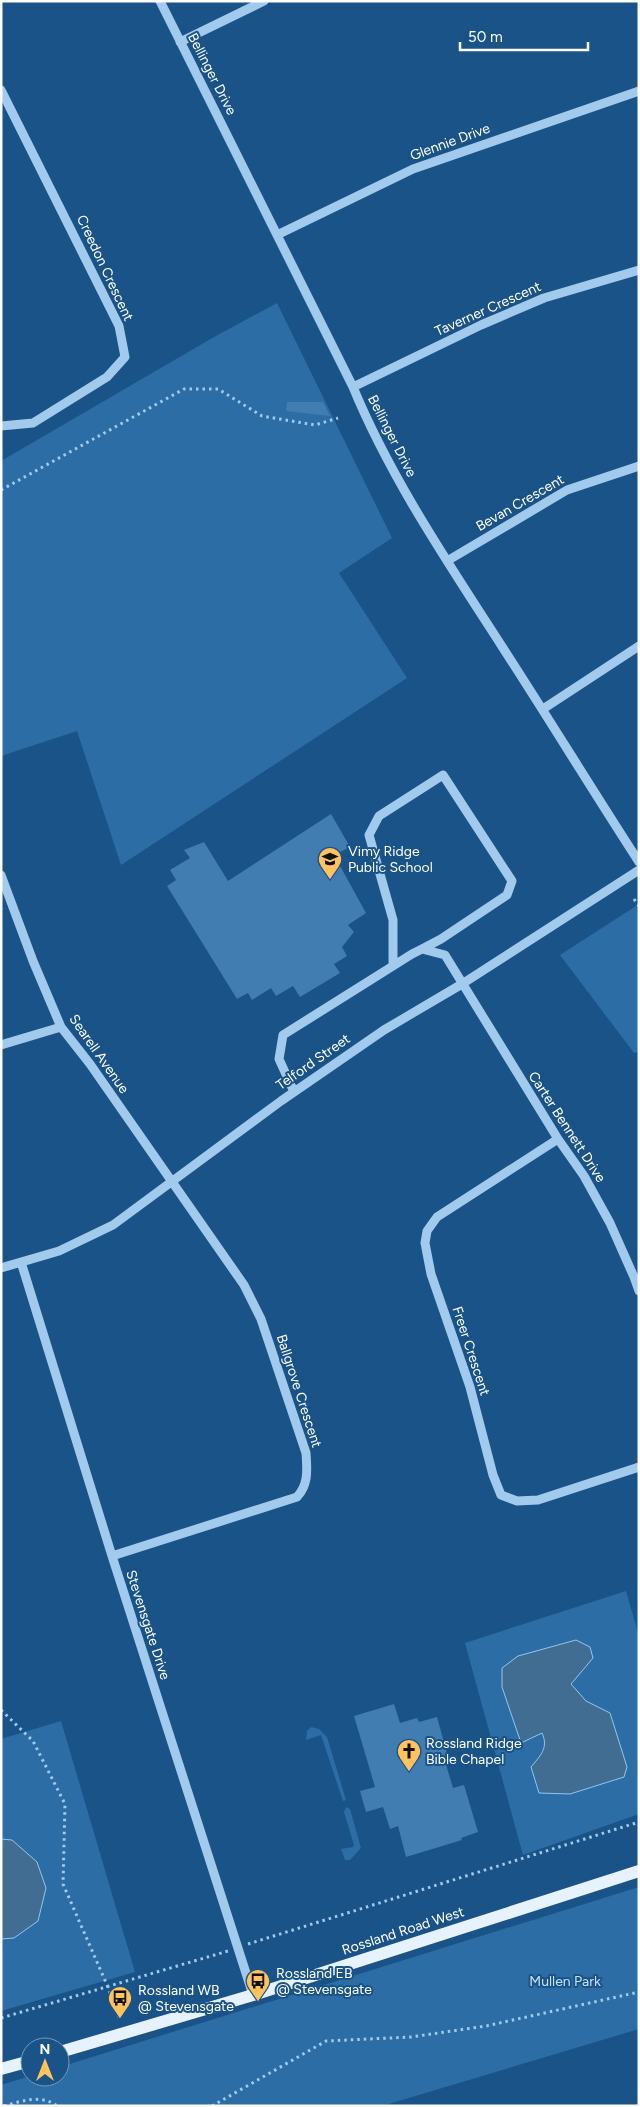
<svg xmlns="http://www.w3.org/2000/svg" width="640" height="2107" viewBox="0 0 640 2107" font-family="Figtree,sans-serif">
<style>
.green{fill:#2c6da6}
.water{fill:#426d93;stroke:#94c6ef}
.building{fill:#427db1}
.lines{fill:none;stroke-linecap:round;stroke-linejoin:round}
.path{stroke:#a1caed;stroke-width:3;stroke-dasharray:2.5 4;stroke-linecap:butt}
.minor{stroke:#a1caed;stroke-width:9}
.major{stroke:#e7f2ff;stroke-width:12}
.labels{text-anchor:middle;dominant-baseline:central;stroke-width:4;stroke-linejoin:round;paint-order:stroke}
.street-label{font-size:14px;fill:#fff;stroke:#195388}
.poi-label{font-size:14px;fill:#fff;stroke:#195388;text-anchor:start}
.park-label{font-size:14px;fill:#c6e2f9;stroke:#195388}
</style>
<rect width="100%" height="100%" fill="#195388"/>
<path class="green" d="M277,303L392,538L339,573L407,678L121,865L77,731L1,756V461L214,337Z
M639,904V1052L634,1053L560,955Z
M626,1591L639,1636V1814L523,1855L465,1643Z
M61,1721L135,1972L1,2011V1739Z
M311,1727L319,1729L327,1737L346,1800L343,1801L321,1735L306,1740L307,1731Z
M346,1807L350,1809L361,1848L350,1860H345L341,1849L353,1847L354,1845L344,1812Z
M639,1887V2029L382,2106H1V2085L30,2076L60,2077V2067Z"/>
<path class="water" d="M576,1640L590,1647L593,1658L571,1684L586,1701L610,1713L627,1767L624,1777L570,1794L539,1793L531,1767C540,1756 549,1748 542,1733L521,1743L502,1687V1668L518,1656Z
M1,1839L12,1840L37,1862L46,1888L38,1921L14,1938L1,1939Z"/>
<path class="building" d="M287,402H323L330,416L286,411Z
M331,814L350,847L334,855L366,913L348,925L354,932L342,947L347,956L334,964L340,973L300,997L293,986L276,996L271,988L252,1000L248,993L237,999L167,886L176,880L170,870L190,858L184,850L204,842L228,881Z
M394,1704L400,1723L417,1718L419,1722L437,1717L448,1757L444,1758L453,1788L464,1785L478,1832L461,1838L462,1840L406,1857L398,1826L390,1829L383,1807L366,1812L360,1791L375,1787L354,1716Z"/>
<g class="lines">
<path class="path" d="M1,490L184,389H218L262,416L315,425L338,418
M634,899L639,906
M1,1710L33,1741L65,1804L63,1884L107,1985L120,2019
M248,1944L639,1822
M1,2018L228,1951
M4,2106C21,2101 42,2094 57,2106
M212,2106L326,2041L411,2037L486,2026L639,1992"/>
<path class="minor" d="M160,1L353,387C391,479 449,564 503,648C549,719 593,791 639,862
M180,42L264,1
M1,90L119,326L125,357L107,377L33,423L1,426
M277,235L413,169L639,91
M353,387L481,325L544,298L639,270
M447,561L567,490L639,466
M543,709L639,646
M1,875L33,961L61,1027L90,1064L244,1285L261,1319L306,1453C307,1469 309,1484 297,1497L112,1556
M393,965V920L369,835L379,816L443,775L512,881L507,895L441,939L422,949
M1,1045L61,1027
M294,1092L279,1059L283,1035L412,954L422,949L445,955L558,1139L584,1176L610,1223L634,1277L639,1291
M558,1139L437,1217L427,1231L425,1243L431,1274L470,1387L493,1475L501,1495L517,1501L538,1500L639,1467
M21,1262L112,1556L253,1995
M1,1268L59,1251L113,1225L281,1101L384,1030L462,984L639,870"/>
<path class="major" d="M60,2052L253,1995L639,1871
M1,2069L30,2061"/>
</g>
<defs>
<g id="school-pin" transform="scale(1.25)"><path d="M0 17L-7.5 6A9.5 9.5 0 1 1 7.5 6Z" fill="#ffc25d" stroke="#195388"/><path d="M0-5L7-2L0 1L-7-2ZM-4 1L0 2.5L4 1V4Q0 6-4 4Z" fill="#111"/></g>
<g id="church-pin" transform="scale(1.25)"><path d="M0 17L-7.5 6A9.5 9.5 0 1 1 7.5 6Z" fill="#ffc25d" stroke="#195388"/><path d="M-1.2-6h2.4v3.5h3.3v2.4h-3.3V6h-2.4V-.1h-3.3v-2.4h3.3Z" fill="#111"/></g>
<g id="bus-pin" transform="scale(1.25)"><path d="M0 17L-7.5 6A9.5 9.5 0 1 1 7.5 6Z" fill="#ffc25d" stroke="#195388"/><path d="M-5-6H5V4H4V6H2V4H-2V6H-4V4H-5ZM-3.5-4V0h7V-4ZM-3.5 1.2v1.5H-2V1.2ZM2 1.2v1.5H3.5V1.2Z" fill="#111"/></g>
</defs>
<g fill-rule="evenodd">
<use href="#school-pin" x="330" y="859"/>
<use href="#church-pin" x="409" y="1751"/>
<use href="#bus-pin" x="258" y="1981"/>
<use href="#bus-pin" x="120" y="1998"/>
</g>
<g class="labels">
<g class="street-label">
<text transform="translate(212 74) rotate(63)">Bellinger Drive</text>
<text transform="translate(450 142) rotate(-20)">Glennie Drive</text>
<text transform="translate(105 268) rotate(65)">Creedon Crescent</text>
<text transform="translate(488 309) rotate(-24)">Taverner Crescent</text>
<text transform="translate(392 436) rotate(63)">Bellinger Drive</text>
<text transform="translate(520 503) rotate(-30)">Bevan Crescent</text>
<text transform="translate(99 1054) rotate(55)">Searell Avenue</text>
<text transform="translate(313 1062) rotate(-35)">Telford Street</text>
<text transform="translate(567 1127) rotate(57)">Carter Bennett Drive</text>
<text transform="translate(471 1351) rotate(72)">Freer Crescent</text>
<text transform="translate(299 1391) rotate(72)">Ballgrove Crescent</text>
<text transform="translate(148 1625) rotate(72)">Stevensgate Drive</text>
<text transform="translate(403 1931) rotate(-18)">Rossland Road West</text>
</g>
<g class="poi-label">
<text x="348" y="851">Vimy Ridge<tspan x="348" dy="16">Public School</tspan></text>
<text x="426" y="1743">Rossland Ridge<tspan x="426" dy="16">Bible Chapel</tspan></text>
<text x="276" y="1973">Rossland EB<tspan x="276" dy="16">@ Stevensgate</tspan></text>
<text x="138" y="1990">Rossland WB<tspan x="138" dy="16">@ Stevensgate</tspan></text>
</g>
<g class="park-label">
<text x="565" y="1981">Mullen Park</text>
</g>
</g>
<rect width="640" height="2107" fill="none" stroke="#ffffff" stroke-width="5"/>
<g transform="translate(45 2062)"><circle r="24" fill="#195388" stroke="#7598b8"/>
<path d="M0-4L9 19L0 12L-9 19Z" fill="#ffc25d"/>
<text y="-8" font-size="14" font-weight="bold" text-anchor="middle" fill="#ffffff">N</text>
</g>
<path d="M460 42v8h128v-8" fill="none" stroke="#ffffff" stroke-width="2.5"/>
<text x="468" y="42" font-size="15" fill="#ffffff" stroke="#195388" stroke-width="4" paint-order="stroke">50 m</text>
</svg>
